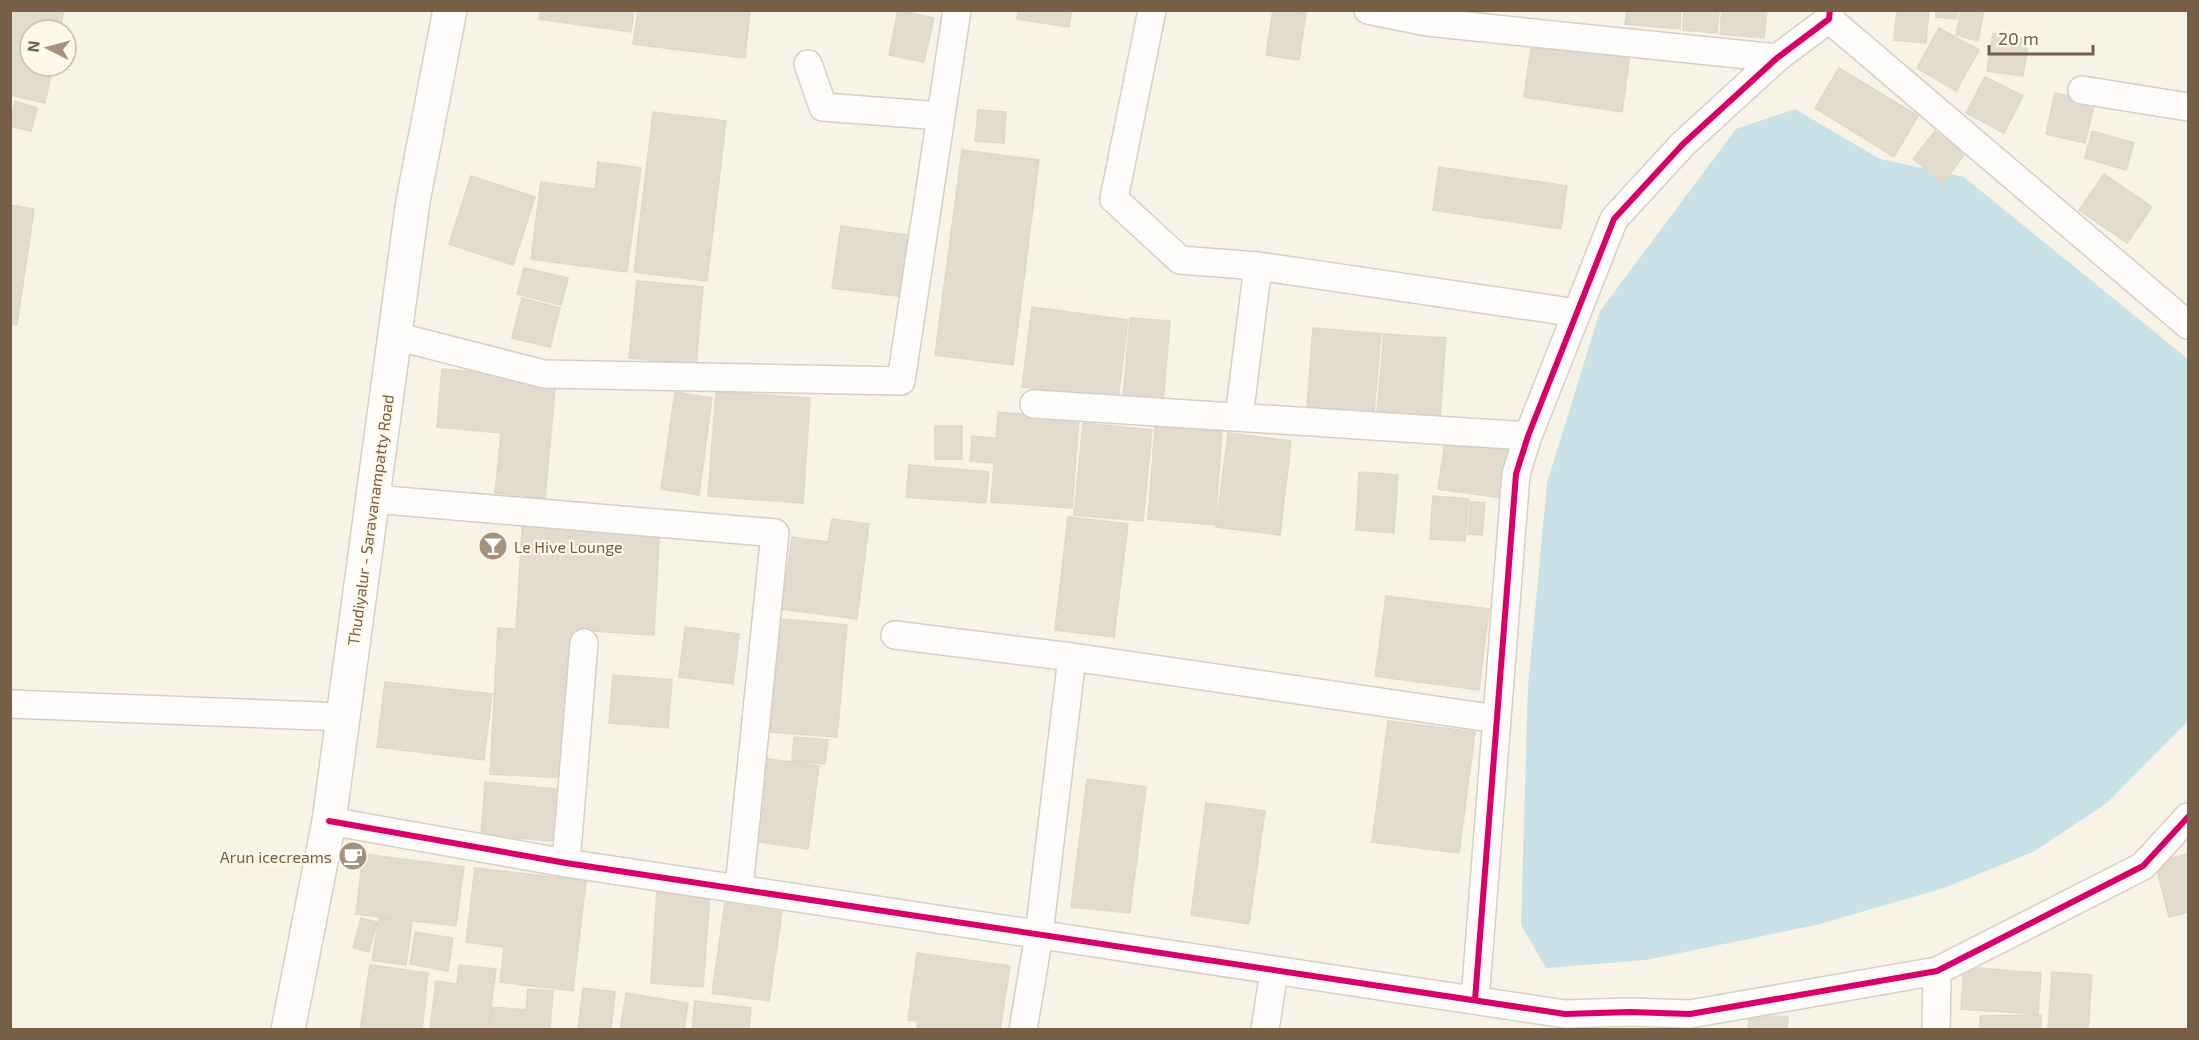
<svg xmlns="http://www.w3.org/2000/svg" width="2199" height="1040" viewBox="0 0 2199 1040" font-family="'Exo 2',sans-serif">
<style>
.water{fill:#c8e2e8}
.building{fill:#e4dbcf;stroke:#e1d7c9;stroke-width:1.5}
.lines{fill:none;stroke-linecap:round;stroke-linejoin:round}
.street-casing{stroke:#d6cfc5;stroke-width:30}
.secondary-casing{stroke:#d7d0c5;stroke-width:36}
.street{stroke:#fefdfb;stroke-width:27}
.secondary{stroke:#fefdfb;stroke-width:33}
.cycleway-casing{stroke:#fff9e9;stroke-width:10}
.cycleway{stroke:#d6006c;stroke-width:6}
.labels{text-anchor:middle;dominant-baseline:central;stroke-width:4.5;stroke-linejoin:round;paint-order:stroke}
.street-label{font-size:16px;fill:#775e46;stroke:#fff9e9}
.poi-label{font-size:16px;fill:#775e46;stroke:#fff9e9;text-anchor:start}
</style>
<rect width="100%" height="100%" fill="#f8f3e7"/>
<path class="water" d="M1795,109L1880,159L1964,177L2188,359V719L2187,722L2107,803L2033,852L1944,888L1816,925L1646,960L1546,968L1521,925L1528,686L1547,483L1600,311L1736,129Z"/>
<path class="building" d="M10,10H64L60,30H30V66H53L45,103L10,95Z
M541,10H634L631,32L539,19Z
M638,10H750L745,58L633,44Z
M898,10L934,18L924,62L889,55Z
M1018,10H1072L1069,27L1017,19Z
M1273,10L1306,13L1299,60L1266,55Z
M1627,10H1681L1680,29L1625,24Z
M1684,10H1719L1717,33L1683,30Z
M1722,10H1767L1764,38L1720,34Z
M1897,10H1929L1926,43L1894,40Z
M1936,10H1958L1957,19L1936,17Z
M1961,10H1984L1978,41L1956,35Z
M1939,28L1979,50L1956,91L1917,68Z
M1993,33L2029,39L2023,76L1987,71Z
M1532,41L1630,55L1622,112L1524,97Z
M1839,68L1918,116L1894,157L1815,108Z
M1985,77L2023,96L2004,133L1966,113Z
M2055,93L2095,102L2085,143L2046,134Z
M15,101L37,108L31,131L10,126Z
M978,110L1006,112L1004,143L975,141Z
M653,112L726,121L707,281L634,272Z
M1935,131L1965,154L1943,183L1913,159Z
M2092,131L2134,143L2126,170L2085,158Z
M962,150L1039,160L1013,365L935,355Z
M598,162L641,168L627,272L531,259L541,182L595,189Z
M1439,167L1567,186L1561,229L1433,210Z
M2104,174L2152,207L2127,243L2079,210Z
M471,176L535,197L513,265L449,244Z
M10,205L34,209L17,325L10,324Z
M841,226L913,236L904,297L832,288Z
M524,268L568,278L561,305L517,294Z
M637,281L703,287L696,364L629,358Z
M522,298L560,308L550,347L512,338Z
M1032,307L1128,320L1118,400L1022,387Z
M1130,318L1170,321L1163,403L1123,399Z
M1313,328L1381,334L1374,412L1307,407Z
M1384,334L1446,338L1440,417L1377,412Z
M442,369L556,379L545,498L495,493L501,433L437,427Z
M675,392L712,398L699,495L661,489Z
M716,392L810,398L803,503L708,496Z
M998,412L1079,419L1072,508L991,502L994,463L970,461L972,436L996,438Z
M1083,423L1152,430L1143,521L1074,515Z
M935,426H962V459H935Z
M1155,427L1222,432L1215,525L1148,519Z
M1228,433L1291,441L1280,535L1216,527Z
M1445,442L1508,450L1502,498L1438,489Z
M909,465L989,472L986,503L906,497Z
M1359,472L1398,475L1394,533L1356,530Z
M1433,496L1469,499L1465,541L1430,539Z
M1471,502L1485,503L1482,535L1468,534Z
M523,516L660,524L654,635L576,630L568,778L490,774L498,628L516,629Z
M1068,517L1128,524L1114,637L1055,630Z
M832,519L869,524L857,619L782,609L792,537L828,542Z
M1386,596L1489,609L1479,690L1375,676Z
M780,619L847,625L837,737L770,732Z
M685,627L739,634L733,684L679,677Z
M613,675L672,680L668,728L609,723Z
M385,682L492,694L484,760L377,747Z
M1388,721L1475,732L1459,853L1372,842Z
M794,737L828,740L825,764L792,761Z
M762,758L819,766L808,849L751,841Z
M1087,779L1146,787L1130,913L1071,907Z
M485,782L556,789L552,841L481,835Z
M1206,803L1265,811L1249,924L1191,915Z
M363,854L464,867L456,926L356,914Z
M2188,854V912L2169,917L2155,862Z
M475,868L586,881L573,991L500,982L504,947L466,942Z
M657,891L710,894L703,987L651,983Z
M725,903L782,912L769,1001L712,993Z
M361,918L377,922L369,952L353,948Z
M379,918L412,923L406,965L372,960Z
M415,932L453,938L448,971L410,964Z
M917,953L1010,966L1000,1030H917L918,1021L908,1020Z
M370,965L428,973L422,1030H360Z
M459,965L496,969L488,1030H430L436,981L457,984Z
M1964,967L2041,973L2038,1014L1961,1009Z
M2052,972L2092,975L2088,1030H2048Z
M583,988L615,992L611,1030H578Z
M528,989L553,991L550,1030H490L492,1007L526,1010Z
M626,993L688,1003L684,1030H620Z
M695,1001L751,1008L749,1030H692Z
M1749,1015L1788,1017L1787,1030H1748Z
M2041,1015V1030H1980V1016Z"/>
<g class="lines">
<g class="street-casing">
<path id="street" d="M1152,10L1114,199L1180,260L1258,266L1577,313
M1368,10L1427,22L1777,58
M1829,19L2188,325
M808,64L823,107L941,116
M2082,90L2188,107
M395,336L544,374L901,381L957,10
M1034,404L1528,436
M1239,417L1258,266
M373,499L775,533L739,888
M895,635L1072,657
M10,704L343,717
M329,821L566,863L1565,1014L1630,1012L1690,1014L1937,971L2143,866L2188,817
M566,863L584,643
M1475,1000L1516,474L1528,436L1614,219L1683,144L1777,58L1829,19L1830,10
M1023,1030L1039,935L1072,657L1497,719
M1265,1030L1274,971
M1936,1030L1937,971"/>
</g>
<g class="secondary-casing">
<path id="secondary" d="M288,1030L329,821L413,201L450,10"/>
</g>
<use href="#street" class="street"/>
<use href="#secondary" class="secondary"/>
<g class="cycleway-casing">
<path id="cycleway" d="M329,821L566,863L1565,1014L1630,1012L1690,1014L1937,971L2143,866L2188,817
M1475,1000L1516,474L1528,436L1614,219L1683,144L1777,58L1829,19L1830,10"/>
</g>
<use href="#cycleway" class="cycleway"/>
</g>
<defs>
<g id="bar-disc" transform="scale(1.5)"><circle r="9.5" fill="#a4927e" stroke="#fff9e9"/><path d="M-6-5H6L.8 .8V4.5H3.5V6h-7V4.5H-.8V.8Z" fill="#fff"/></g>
<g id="cafe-disc" transform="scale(1.5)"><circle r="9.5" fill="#a4927e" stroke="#fff9e9"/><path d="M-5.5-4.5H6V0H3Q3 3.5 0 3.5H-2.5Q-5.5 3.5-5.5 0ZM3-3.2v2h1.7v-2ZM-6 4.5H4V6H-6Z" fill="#fff"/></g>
</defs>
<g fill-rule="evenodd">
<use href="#bar-disc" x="493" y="546"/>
<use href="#cafe-disc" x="353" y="856"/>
</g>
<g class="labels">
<g class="street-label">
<text transform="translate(370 520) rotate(-82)">Thudiyalur - Saravanampatty Road</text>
</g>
<g class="poi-label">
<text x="514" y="546">Le Hive Lounge</text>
<text x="332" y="856" text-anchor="end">Arun icecreams</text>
</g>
</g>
<rect width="2199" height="1040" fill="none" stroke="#775e46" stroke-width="24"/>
<g transform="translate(48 48) rotate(276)"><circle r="28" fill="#fff9e9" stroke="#c9bba8" stroke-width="1.5"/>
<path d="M0-4.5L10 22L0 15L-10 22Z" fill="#a4927e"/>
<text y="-9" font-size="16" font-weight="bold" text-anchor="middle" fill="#775e46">N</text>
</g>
<path d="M1989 45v9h104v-9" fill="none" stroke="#775e46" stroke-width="3"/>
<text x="1998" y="45" font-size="18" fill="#775e46" stroke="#fff9e9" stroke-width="4.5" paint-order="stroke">20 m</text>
</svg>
